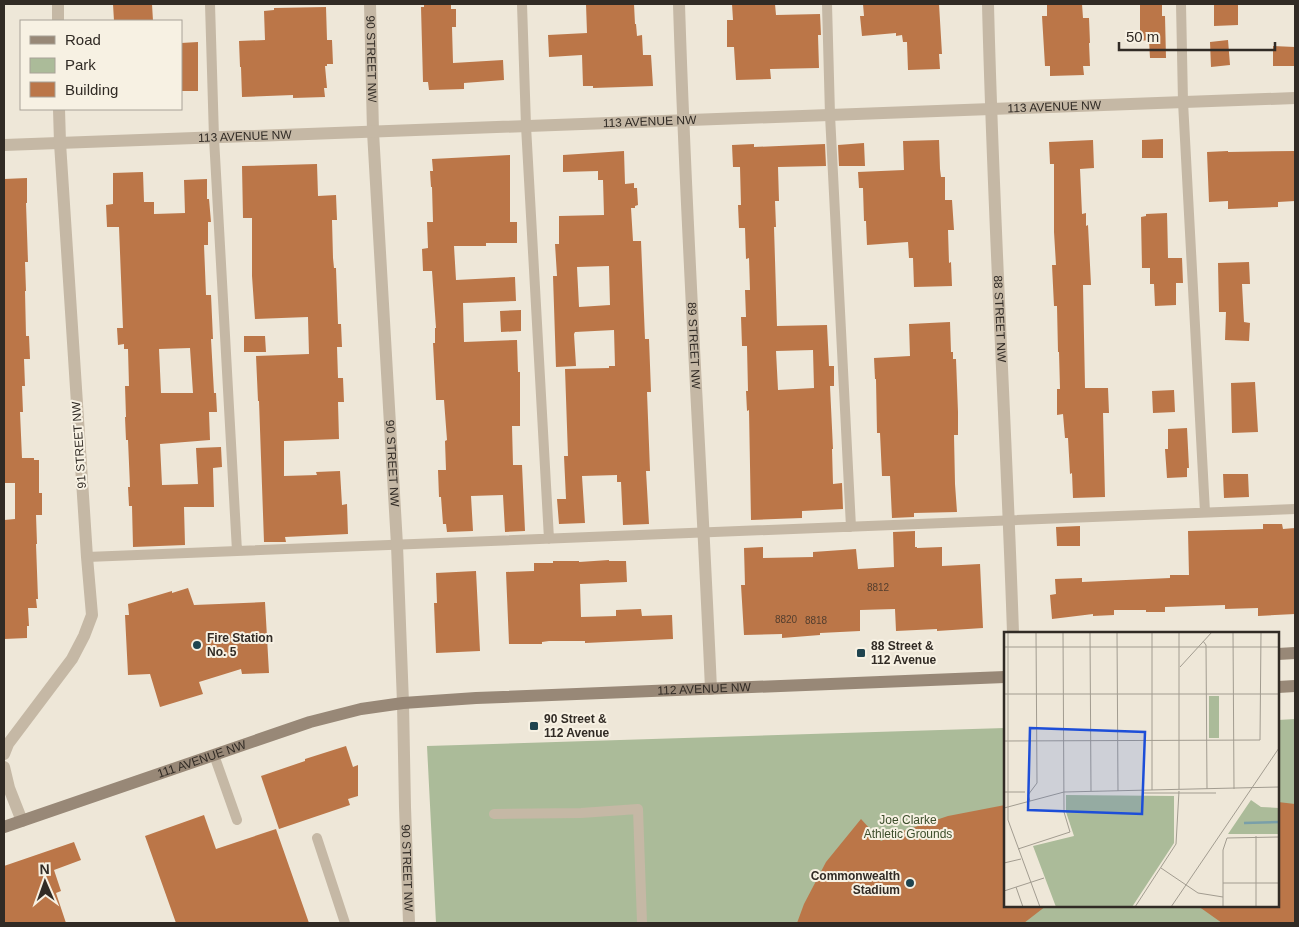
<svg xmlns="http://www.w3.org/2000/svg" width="1299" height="927" viewBox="0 0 1299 927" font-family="Arial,sans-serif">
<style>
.green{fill:#abbb99}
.building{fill:#bb7648;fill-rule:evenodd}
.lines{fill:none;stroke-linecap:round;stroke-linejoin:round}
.lane{stroke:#c5b8a5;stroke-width:10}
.street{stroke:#c5b8a5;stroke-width:12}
.secondary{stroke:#988877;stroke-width:12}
.poi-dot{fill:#1f444f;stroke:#f7f1e3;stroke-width:2}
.labels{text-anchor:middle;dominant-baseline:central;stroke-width:4;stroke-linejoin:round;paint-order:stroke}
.number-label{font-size:10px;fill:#543e2e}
.street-label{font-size:12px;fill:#312b25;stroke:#f7f1e3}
.poi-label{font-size:12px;font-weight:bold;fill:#312b25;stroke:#f7f1e3;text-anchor:start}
.park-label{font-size:12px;fill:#3c4d2b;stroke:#f7f1e3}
.inset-river{fill:none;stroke:#799fa9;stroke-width:2.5}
.inset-road{fill:none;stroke:#a29c90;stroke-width:1}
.view{fill:#1d4ed8;fill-opacity:0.15;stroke:#1d4ed8;stroke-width:2.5}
.inset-edge{fill:none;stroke:#312b25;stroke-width:2.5}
</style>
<rect width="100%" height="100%" fill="#eee7d8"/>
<path class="green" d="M1295,719V923H436L427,746L1005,728V906H1278V720Z"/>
<path class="building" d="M113,4H152L153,21H114Z
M424,4H451V9H456V27H452L453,63L503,60L504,80L464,83V89L429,90L428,82H423L421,7H424Z
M586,4H634L635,24H636L637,36L642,35L643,55H651L653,86L593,88V86H583L582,55L549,57L548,35L587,33Z
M732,4H775L776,15L820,14L821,35H818L819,68L770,69L771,79L736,80L734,47H727V20H733Z
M863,4H939L942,54H939L940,69L908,70L907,42H903L902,35L896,36V33L862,36L860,16H864Z
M1047,4H1082L1083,18H1089L1090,43H1089L1090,66H1083L1084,75L1050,76V66H1045L1042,16H1047Z
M1140,4H1162V16H1165L1166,58H1150L1149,40L1140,41Z
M1214,4H1238V25L1214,26Z
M326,7L327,40H332L333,64H327V66H325L327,88H324L325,97L293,98V95L242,97L241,67H240L239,41L265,40L264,11L274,10V8Z
M1228,40L1230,65L1211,67L1210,42Z
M198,42V91H181V43Z
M1273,46L1295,47V66H1273Z
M1163,139V158H1142V140Z
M939,140L940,169L941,177H945V200H952L954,230H948L949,263L951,262L952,286L914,287L913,258H909L908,242L867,245L866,221H864L863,188H859L858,172L904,170L903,141Z
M1093,140L1094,168L1080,169L1082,214L1086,213V226L1088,225L1091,285H1083L1085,388H1108L1109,413H1103L1105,497L1073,498L1072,473L1070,474L1068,438H1065L1063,414L1057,415V389H1060L1059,352H1058L1057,306H1054L1052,265H1056L1054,232V164H1050L1049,142Z
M864,143L865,166H839L838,145Z
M754,144V147L825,144L826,166L778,167L779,201H775L776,227H774L777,326L827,325L829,366H834V386H830L833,449H832L833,484L842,483L843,509L802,511V518L751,520L749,410L747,411L746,391H748L747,346H742L741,317H746L745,290H750L749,258L746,259L745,228H739L738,205H741L740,167H733L732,145ZM813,350L814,388L778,390L776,351Z
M624,151L625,184L634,183V188H637L638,205L635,206V208H631L633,241H641L645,339H649L651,392H647L650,471H646L649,524L623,525L621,482H617V475L582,476L585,523L559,524L557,499H566L564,456H568L565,369L609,368V366H615L614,330L575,332L574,334L576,366L556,367L553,276H557L555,244H559V216L604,215L603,180H598V171L563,172V155ZM609,266L610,305L579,307L577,267Z
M1228,151V152L1295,151V201L1278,202V207L1228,209V201L1209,202L1207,152Z
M510,155V222H517V243H486V246H454L456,280L515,277L516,301L463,303L464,342L517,340L518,372H520V426H512L513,465H522L525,531L505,532L503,495L471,496L473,531L447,532L446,524H443L441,497H439L438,470H446L445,441L447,440L444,400H436L433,343H435V328H436L432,271H423L422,249L428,248L427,222H433L432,187H431L430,171H433L432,159Z
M317,164L318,196L336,195L337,220H332L333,258L334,268H336L338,324H341L342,347H337L338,378H343L344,402H338L339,439L284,441V476L317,475L316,472L340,471L342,505L347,504L348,534L285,537L286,542H264L259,401H258L256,356L309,354L308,317L255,319L252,276V218H243L242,166Z
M143,172L144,202H154V214L185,213L184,180L207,179V199H209L211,222H208V245H204L206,295H211L213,339H211L214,393H216L217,412H209L210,440L160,444L162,485L198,484L196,448L221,447L222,467L213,468L214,507H184L185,545L133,547L132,506H129L128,487H130L128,440H126L125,417H126L125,386H129L128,349H124V344L118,345L117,328H123L119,227H107L106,205L113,204V173ZM190,348L193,393H161L159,349Z
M27,178V203H26L28,262H25L26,291H25L26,336H29L30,359H24L25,386H22L23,412H20L22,458H34V460H39V493H42V515H36L37,544H36L38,599H36L37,608H28L29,626H27V638L4,639V520L15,519V483H4V179Z
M1167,213L1168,258H1182L1183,283H1176V305L1155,306L1154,284H1150V268H1142L1141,217L1146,216V214Z
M1249,262L1250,284H1242L1244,322L1250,323L1249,341L1225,340L1226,312H1219L1218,263Z
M521,310V331L501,332L500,311Z
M950,322L951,352H953V359H956L958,412V435H954L955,484L957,512L914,513V517L892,518L890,476H882L880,433H877L876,379H875L874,358L910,356L909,324Z
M244,336H265L266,352H244Z
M1255,382L1258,432L1232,433L1231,383Z
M1174,390L1175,412L1153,413L1152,391Z
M1187,428L1189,468H1187V477L1167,478L1165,449H1168V429Z
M1223,474H1248L1249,497L1224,498Z
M1263,524H1282L1283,529L1295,528V614L1258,616V608L1225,609V605L1165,607V612H1146V610H1114V615L1093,616V614L1052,619L1050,595L1056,594L1055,579L1082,578V582L1170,578V575H1189L1188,531L1263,529Z
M1080,526V546H1057L1056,527Z
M915,531V547H917V548L942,547V566L980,564L983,628L937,631V629L896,631L895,609L860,610V631L820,633V635L782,638V634L744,635L741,585H745L744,548L763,547V558L813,557V552L856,549L858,569L894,567L893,532Z
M609,560V561H626L627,582L580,584L581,617L616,616V610L641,609L642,616L672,615L673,639L585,643V641H549L542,642V644H509L506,572L534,571V563H553V561H579V562Z
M476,571L480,651L436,653L434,603H437L436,573Z
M188,588L194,605L265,602L269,673L242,674L241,669L199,682L203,694L160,707L150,674L128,675L125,615H129L128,604L172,591V593Z
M346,746L353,767L358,765V796L348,799L350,805L279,829L261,776L305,761V759Z
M1278,802L1295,804V923H1222L1198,906H1278Z
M1005,805V906H1046L1024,923H797L804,904L826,862L861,819L881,841L903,831L948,816Z
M204,815L216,849L276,829L309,923H176L145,836Z
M74,842L81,860L54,870L61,891L56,893L66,923H4V866Z"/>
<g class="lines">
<path class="lane" d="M210,4L214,138L237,551
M522,4L526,126L549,539
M827,4L830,115L851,527
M1181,4L1183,102L1205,512
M87,557L1295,509
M214,755L237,820
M494,814L581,813L638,809L642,923
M317,838L345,923"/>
<g class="street">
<path d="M58,4V21"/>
<path id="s1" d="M370,4L373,132L397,545L403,703L405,807L409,923"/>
<path id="s2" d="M679,4C686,232 701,460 711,689"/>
<path id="s3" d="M988,4C993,214 1006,423 1013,633"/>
<path id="s4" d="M4,145L1295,98"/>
<path d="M4,754L8,744L72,659L84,636L92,615L87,557L60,143L59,109"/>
<path d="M4,767L9,788L22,821"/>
</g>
<g class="secondary">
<path d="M1278,654L1295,653"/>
<path d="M1278,687L1295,686"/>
<path id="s5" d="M4,827L310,722L361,709L403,703L476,698L1005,677"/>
</g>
</g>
<g class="poi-dot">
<circle cx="197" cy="645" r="5"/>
<rect x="856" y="648" width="10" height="10" rx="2.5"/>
<rect x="529" y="721" width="10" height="10" rx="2.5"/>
<circle cx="910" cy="883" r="5"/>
</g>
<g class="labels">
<g class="number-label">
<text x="878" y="587">8812</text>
<text x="786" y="619">8820</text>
<text x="816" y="620">8818</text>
</g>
<g class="street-label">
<text stroke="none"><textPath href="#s1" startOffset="55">90 STREET NW</textPath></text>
<text stroke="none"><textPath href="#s4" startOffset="1051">113 AVENUE NW</textPath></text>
<text stroke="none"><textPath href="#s4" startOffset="646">113 AVENUE NW</textPath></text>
<text stroke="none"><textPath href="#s4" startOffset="241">113 AVENUE NW</textPath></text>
<text stroke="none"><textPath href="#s3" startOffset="315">88 STREET NW</textPath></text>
<text stroke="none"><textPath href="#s2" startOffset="342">89 STREET NW</textPath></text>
<text transform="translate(79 445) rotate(-94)">91 STREET NW</text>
<text stroke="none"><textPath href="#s1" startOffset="460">90 STREET NW</textPath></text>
<text stroke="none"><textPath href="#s5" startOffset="720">112 AVENUE NW</textPath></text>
<text stroke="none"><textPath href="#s5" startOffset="209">111 AVENUE NW</textPath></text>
<text stroke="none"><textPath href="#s1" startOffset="865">90 STREET NW</textPath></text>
</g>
<g class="poi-label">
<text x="207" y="638">Fire Station<tspan x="207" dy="14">No. 5</tspan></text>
<text x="871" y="646">88 Street &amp;<tspan x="871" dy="14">112 Avenue</tspan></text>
<text x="544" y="719">90 Street &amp;<tspan x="544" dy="14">112 Avenue</tspan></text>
<text x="900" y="876" text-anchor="end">Commonwealth<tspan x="900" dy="14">Stadium</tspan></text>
</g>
<g class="park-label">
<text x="908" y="820">Joe Clarke<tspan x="908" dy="14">Athletic Grounds</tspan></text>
</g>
</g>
<g transform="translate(1004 632)">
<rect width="275" height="275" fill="#eee7d8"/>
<path d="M205,64H215V106H205ZM62,163L170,164V211L128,275H52L29,214L70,204L62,180ZM247,168L257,175L275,176V202H224Z" fill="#abbb99"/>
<path class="inset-river" d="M240,191L275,190"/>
<path class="inset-road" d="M4,0V188L36,275M86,0L87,159M113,0L114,159M148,0V158M175,0V157M229,0L230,157M199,9L202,13L203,157M0,15H275M176,35L208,0M0,62H275M0,109L256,108L257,0M0,160H21M138,161H212M26,169L24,163L33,151L32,0M0,176L60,160L275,155M14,217L66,200L60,180L59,0M0,231L17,227M157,236L194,261L219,265M219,251H275M12,255L19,275M0,259L40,246M131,275L172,212L175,159M167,275L275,116M219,275V218L223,206L275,205M252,275V204"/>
<path class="view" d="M26,96L141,100L138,182L24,178Z"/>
<rect width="275" height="275" class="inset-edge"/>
</g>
<rect width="1299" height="927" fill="none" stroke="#312b25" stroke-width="10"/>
<rect x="20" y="20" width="162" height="90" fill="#f7f1e3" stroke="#a8a297"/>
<rect x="30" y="36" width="25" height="8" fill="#988877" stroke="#a8a297"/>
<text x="65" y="45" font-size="15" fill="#312b25">Road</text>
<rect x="30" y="58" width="25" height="15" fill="#abbb99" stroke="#a8a297"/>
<text x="65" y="70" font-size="15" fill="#312b25">Park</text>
<rect x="30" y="82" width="25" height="15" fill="#bb7648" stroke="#a8a297"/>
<text x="65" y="95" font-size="15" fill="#312b25">Building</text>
<g transform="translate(45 882) rotate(358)" stroke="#f7f1e3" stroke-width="4" paint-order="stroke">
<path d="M0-4L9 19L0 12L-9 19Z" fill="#312b25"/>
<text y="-8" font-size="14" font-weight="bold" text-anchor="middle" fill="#312b25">N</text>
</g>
<path d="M1119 42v8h156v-8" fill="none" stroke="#312b25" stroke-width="2.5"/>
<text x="1126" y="42" font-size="15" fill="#312b25" stroke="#f7f1e3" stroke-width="4" paint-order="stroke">50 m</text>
</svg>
